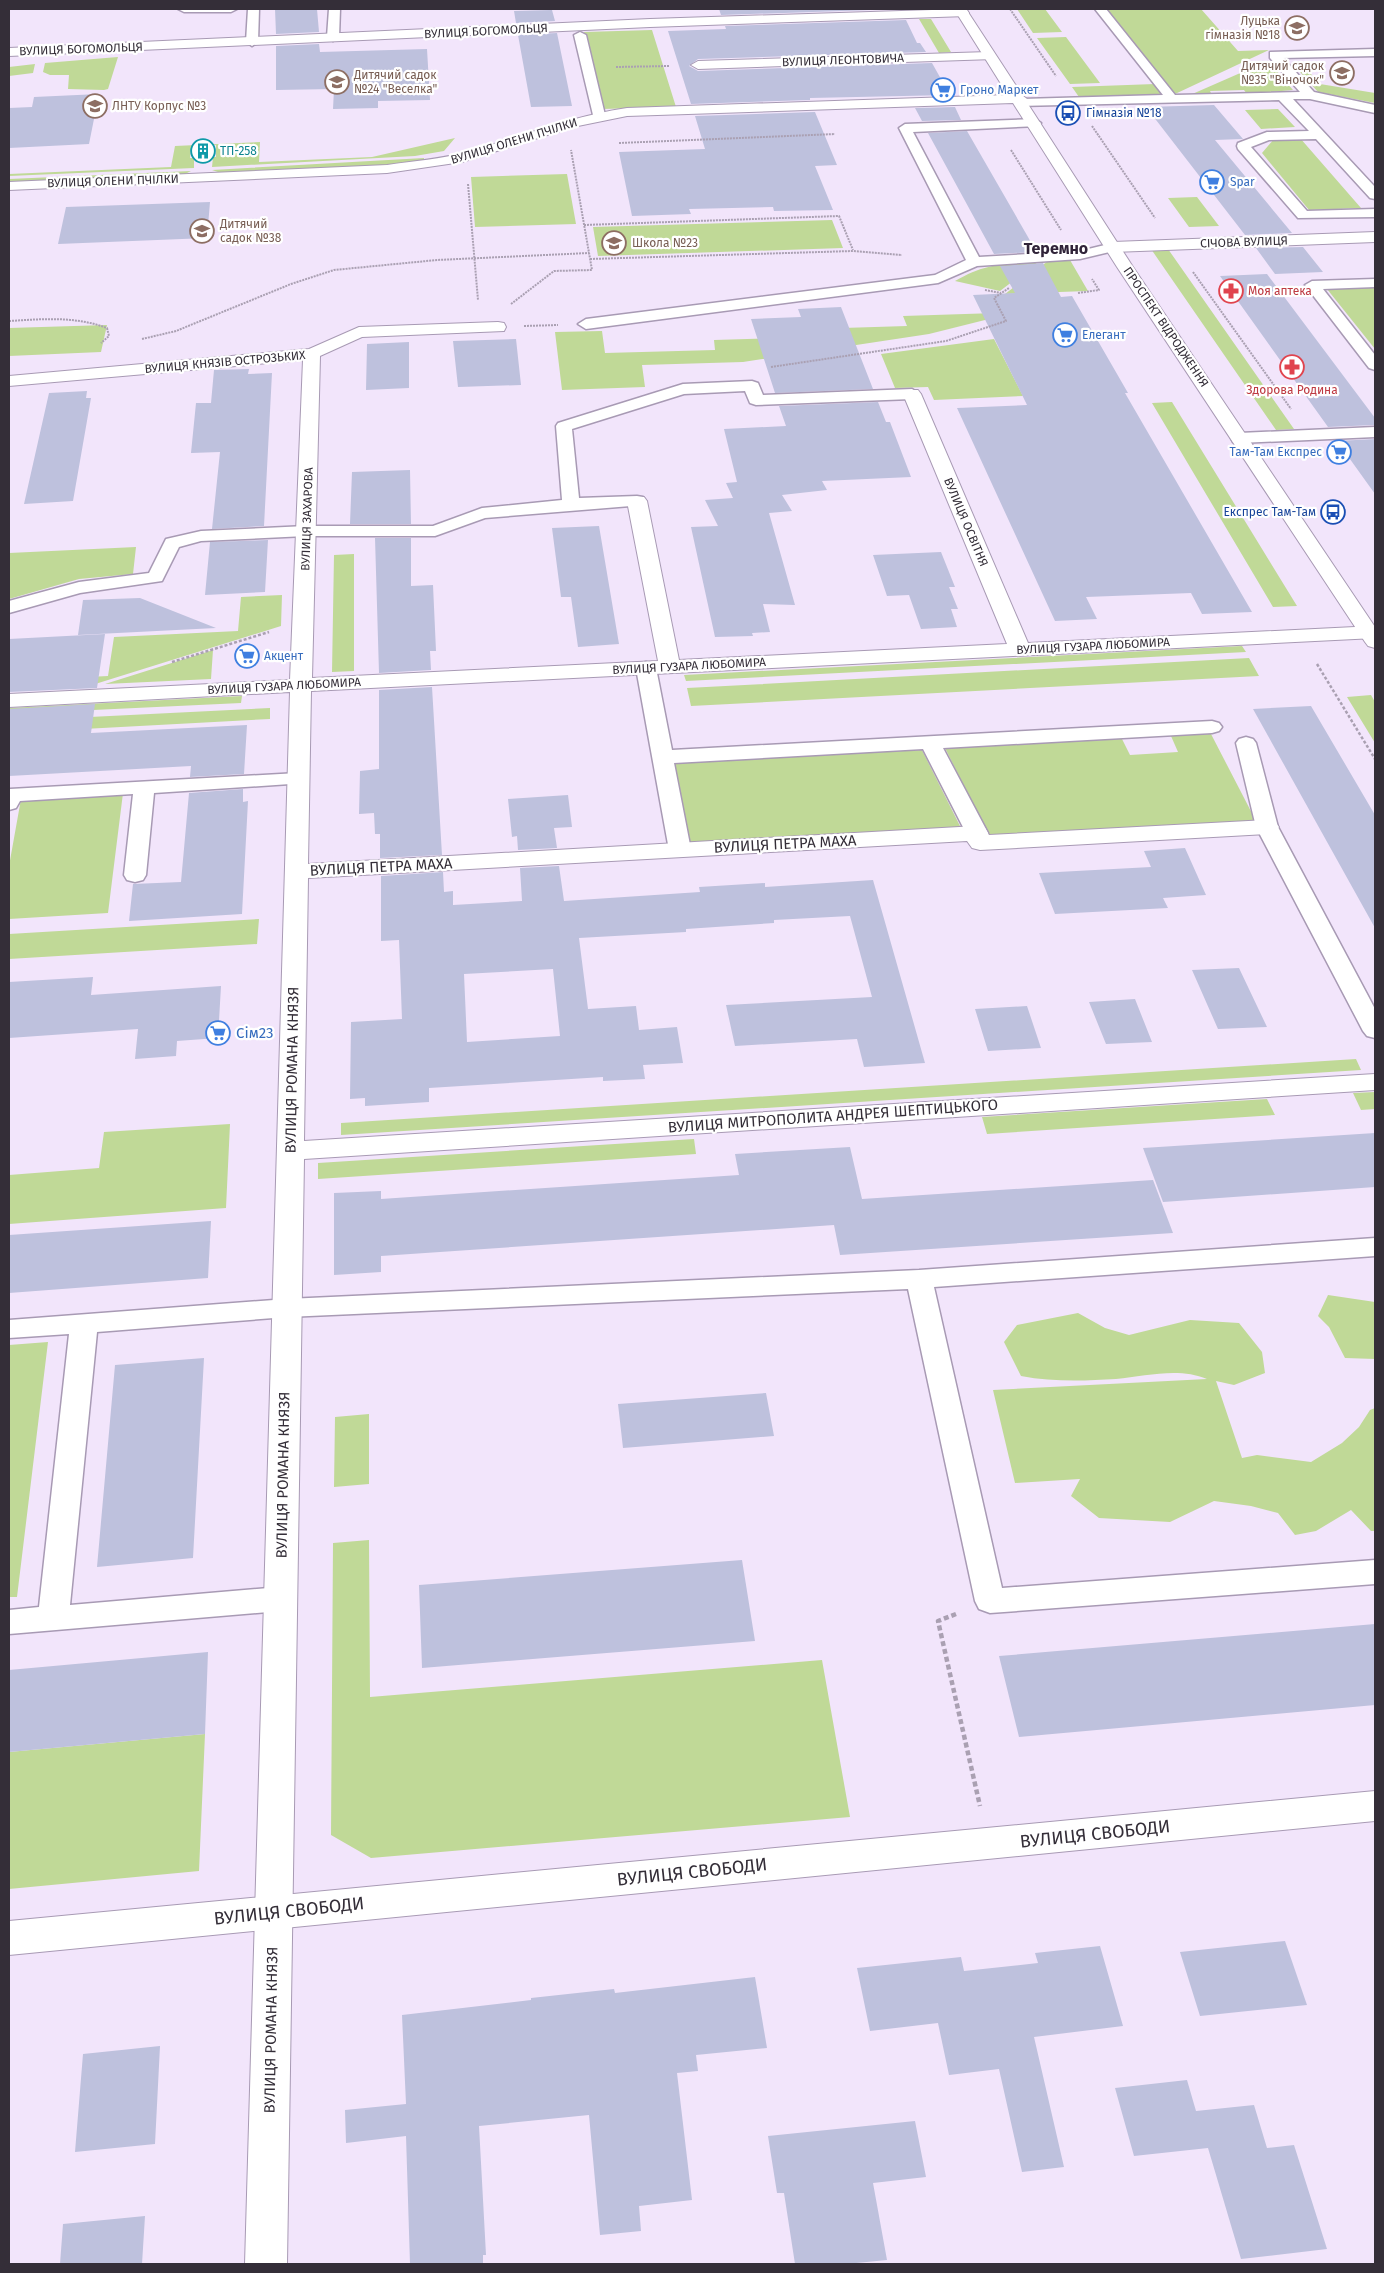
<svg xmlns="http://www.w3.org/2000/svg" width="1384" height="2273" viewBox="0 0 1384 2273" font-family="'Fira Sans',sans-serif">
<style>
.green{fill:#c0d997}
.building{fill:#bec1dd;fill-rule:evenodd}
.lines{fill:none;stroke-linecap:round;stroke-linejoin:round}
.lane-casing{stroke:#a89ab4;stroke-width:3}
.street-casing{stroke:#a89ab4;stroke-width:2}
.secondary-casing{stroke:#a89ab4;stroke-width:2}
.path-far2{stroke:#aaa0b2;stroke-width:2;stroke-dasharray:2 1;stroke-linecap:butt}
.path-far1{stroke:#aaa0b2;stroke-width:2.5;stroke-dasharray:3 2;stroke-linecap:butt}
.path{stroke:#aaa0b2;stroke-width:4.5;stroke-dasharray:5 3;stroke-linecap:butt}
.lane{fill:#fff;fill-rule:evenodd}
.street{fill:#fff;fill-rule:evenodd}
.secondary{fill:#fff;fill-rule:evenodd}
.labels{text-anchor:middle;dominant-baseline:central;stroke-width:4.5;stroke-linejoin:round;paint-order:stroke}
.far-education-label{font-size:12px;fill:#785e54;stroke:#fff;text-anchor:start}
.far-street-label{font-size:12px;fill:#342e38;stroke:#fff}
.far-shop-label{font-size:12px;fill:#366cbe;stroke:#fff;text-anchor:start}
.far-transit-label{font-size:12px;fill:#164399;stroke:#fff;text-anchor:start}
.far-culture-label{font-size:12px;fill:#0d838f;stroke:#fff;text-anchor:start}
.far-health-label{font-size:12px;fill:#be3a42;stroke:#fff;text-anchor:start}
.street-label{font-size:15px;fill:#342e38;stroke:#fff}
.shop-label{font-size:15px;fill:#366cbe;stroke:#fff;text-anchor:start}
.far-district-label{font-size:16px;font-weight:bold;fill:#302439;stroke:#fff}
.near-street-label{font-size:18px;fill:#342e38;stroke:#fff}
</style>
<rect width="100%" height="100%" fill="#f2e5fb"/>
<path class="green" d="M1017,9H1045L1062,32L1033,33Z
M1107,9H1201L1238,51L1269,50L1175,94Z
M919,19H931L951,52L939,53Z
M652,30L676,107L602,109L584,32Z
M1066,37L1100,83L1070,84L1037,38Z
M118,57L108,89L104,90L68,89L69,75H50L43,72L45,63Z
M1299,61L1320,84L1375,93V103L1318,92L1292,63Z
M35,64L33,73L9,76V67Z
M1254,67L1275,69L1293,90L1247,94L1244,90L1210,91L1212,95H1190Z
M1155,84L1164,95L1079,97L1072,87Z
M1278,109L1295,127L1261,129L1245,110Z
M455,138L444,151L415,156L212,167L213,157H216V145L191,146L190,158H194V168L9,176V174L171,167L175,146L260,142L259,162L372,157Z
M1300,138L1361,208L1309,210L1262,153L1274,139Z
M424,158V161L373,167L224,174L212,170Z
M191,171L183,175L9,182V179Z
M567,174L576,224L475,227L471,177Z
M1197,197L1219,226L1189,227L1168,198Z
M832,220L843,248L598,256L593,227Z
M1151,249H1168L1294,429L1276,430Z
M1070,260L1088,291L1005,294L1048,261Z
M1038,262L1000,291L955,281C987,263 1003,264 1038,262Z
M1375,287V349L1327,289Z
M996,313L997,317L929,334L743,362L642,365L645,387L562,390L555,332L602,331L605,353L715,350L714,340L812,337L810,329L907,326L903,316Z
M107,325L101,352L9,356V328Z
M994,339L1023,396L934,400L928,387L895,388L881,354Z
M1172,402L1297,606L1273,607L1152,403Z
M136,547L133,574L79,579L9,599V553Z
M354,554V671L332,672L334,555Z
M282,595L281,626L92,685L9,689V681L108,676L114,637L238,631L241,597Z
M1242,646L1246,652L686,681L684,675Z
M213,650L211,679L105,684Z
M1249,658L1259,676L691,706L687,688Z
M1371,695L1375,702V743L1347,697Z
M242,696L241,703L9,714V708Z
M270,708V719L9,733V721Z
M1211,734L1256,821L989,837L945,748L1122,739L1130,755L1178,752L1171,736Z
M922,750L961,828L690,844L674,763Z
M123,793L108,913L9,919V866L21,799Z
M259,919L257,944L9,959V934Z
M1356,1059L1361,1070L341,1135V1123Z
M1375,1092V1109L1361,1110L1353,1093Z
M1267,1099L1275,1115L987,1134L982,1117Z
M230,1124L226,1208L9,1224V1175L99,1168L104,1132Z
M694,1139L696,1154L318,1179V1163Z
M1328,1295L1375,1302V1359L1345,1358L1329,1327L1318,1316Z
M1078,1313L1105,1328L1129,1335L1190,1320L1239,1323L1262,1352L1265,1373L1234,1385L1216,1381L1242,1458L1257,1455L1311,1462L1342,1443L1359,1427L1370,1410L1375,1408V1531H1371L1351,1510L1316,1531L1295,1535L1278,1513L1251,1506L1214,1501L1170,1522L1099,1518L1071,1496L1080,1479L1015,1483L993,1390L1207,1379C1179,1367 1146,1376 1116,1379C1084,1381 1052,1382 1021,1376L1004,1342L1017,1325Z
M48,1342L17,1597H9V1345Z
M369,1414V1484L334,1487L335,1417Z
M369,1540L370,1697L822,1660L850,1817L371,1858L331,1835L333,1543Z
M205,1734L199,1871L9,1889V1752Z"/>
<path class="building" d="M275,9H317L319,32L276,34Z
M719,9H900L721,15Z
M552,10L555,21L516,23L514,11Z
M906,20L917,43H920L926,52L698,59L689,66L698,71L932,63L950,95L810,98V100L691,104L668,31L726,29L725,26Z
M557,33L572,106L531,107L518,35Z
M319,44L320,52L427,49L430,100L378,101V108L333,109L334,89L276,90V46Z
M99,94L89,144L9,148V108L32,107L34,97Z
M1214,105L1243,139L1215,140L1292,233L1245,235L1146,107Z
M955,107L961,120L922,121L915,108Z
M815,112L837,165L815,166L833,210L774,211L773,207L689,209L691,214L632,216L619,152L705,149L695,116Z
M967,131L1028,237L1036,252L994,254L928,133Z
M210,202L207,238L58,244L66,207Z
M1303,247L1323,272L1275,274L1256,248Z
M1043,263L1061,297L1072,296L1128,393H1125L1252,612L1202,614L1191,593L1086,597L1097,619L1055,621L957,408L1027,405L973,295L1015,293L1000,266Z
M1267,274L1375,418V425L1328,427L1220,276Z
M841,307L873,389L775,393L751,319L801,317L798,309Z
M516,339L521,385L458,387L453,341Z
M409,342V388L366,390L367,344Z
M249,369L248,374L272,373L264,526L212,529L220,452L191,453L196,403H211L214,370Z
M87,391L86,398H91L73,501L24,504L49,393Z
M878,402L886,422H890L911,477L822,481L827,490L782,495L792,511L769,513L795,605L763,604L770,632L752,633L753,636L715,637L691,527L718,526L705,500L733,498L726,483L737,482L724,429L786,426L779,406Z
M1375,439V494L1337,441Z
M410,470L411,524H350L352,472Z
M599,526L619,644L578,647L571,597H561L552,528Z
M375,538H411V586L433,585L436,651H430L431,670L379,673Z
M268,540L265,592L205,595L210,542Z
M941,552L955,587H949L958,609H951L957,627L921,629L909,595L887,596L873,555Z
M140,598L216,628L78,635L83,600Z
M105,634L97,688L9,692V639Z
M432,687L442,855L380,858V834H375L374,813L359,814L360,771L379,769V690Z
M95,704L91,733L247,725L244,774L190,777L191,766L9,776V709Z
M1311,706L1375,815V928L1253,709Z
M243,789V802L248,801L242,914L129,921L133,884L181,882L189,793Z
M568,795L572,827L554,828L557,848L518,850L517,836L512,837L508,799Z
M1185,848L1206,895L1163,898L1168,908L1055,914L1039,873L1151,867L1144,851Z
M559,866L564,901L700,892L699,887L765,883V887L873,880L925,1063L864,1067L857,1039L735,1046L726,1005L872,997L850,916L774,920V923L686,929V932L579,938L588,1009L636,1006L639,1030L677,1027L683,1063L643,1065L645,1079L603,1081V1077L429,1088V1102L365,1106V1098L350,1099L351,1022L402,1019L399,940L381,941V876L443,872L444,892L453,891V905L522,901L520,868ZM553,969L560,1036L467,1042L464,974Z
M1239,968L1267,1027L1218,1029L1192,970Z
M93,977L91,995L221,986L218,1038L177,1041L176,1056L135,1059L138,1029L9,1038V982Z
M1135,999L1152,1042L1106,1044L1089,1002Z
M1027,1006L1041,1048L988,1051L975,1009Z
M1375,1133V1187L1163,1202L1143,1148Z
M850,1147L862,1199L1153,1180L1173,1233L840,1255L834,1225L381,1256V1272L334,1275V1193L381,1191V1199L739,1175L735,1154Z
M211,1221L208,1278L9,1293V1235Z
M204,1358L193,1558L97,1567L115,1365Z
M766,1393L774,1436L623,1448L618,1404Z
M742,1560L755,1641L422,1668L419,1585Z
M1375,1624V1705L1019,1737L999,1656Z
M208,1652L205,1734L9,1752V1670Z
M1285,1941L1307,2005L1200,2016L1180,1952Z
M1100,1946L1123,2026L1034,2037L1064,2167L1022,2172L999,2069L949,2075L938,2023L870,2031L857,1968L961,1957L964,1971L1038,1963L1035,1953Z
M755,1977L767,2048L696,2055L698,2071L677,2073L692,2200L639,2206L641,2231L600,2235L589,2115L479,2126L486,2255H483V2264H410L406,2136L346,2143L345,2110L406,2104L402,2015L531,2000V1998L614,1989L615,1993Z
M160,2046L155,2144L75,2152L83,2054Z
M1187,2080L1196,2111L1254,2105L1267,2148L1294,2145L1327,2249L1241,2259L1208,2148L1134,2156L1115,2088Z
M915,2121L926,2177L873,2183L887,2260L846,2264H795L784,2193H777L768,2136Z
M145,2216L142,2264H60L63,2224Z"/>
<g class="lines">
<g class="lane-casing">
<path id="lane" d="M178,9H237L231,12H184Z
M248,9H259L258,42L252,46L246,42Z
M329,9H340L339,37L333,41L327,37Z
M1095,9H1106L1175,95L1300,92L1270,58V52L1375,49V56L1283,58L1314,92L1375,105V113L1310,99H1293L1375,187V199L1370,198L1316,139L1269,140L1251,147L1307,211L1375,209V217L1298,218L1238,149L1237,146L1238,143L1267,132L1309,131L1279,100L1018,106L1016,103L1022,99L1163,95Z
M580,32L586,35L605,115L599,119L593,115L574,35Z
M1035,119L1041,123L1039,126L913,132L979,257L1080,251L1113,243L1118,244L1120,247L1118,250L1080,259L977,266L938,283L586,329L578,324L586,319L935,275L966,260L899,128L905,124Z
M1375,279V287L1323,289L1375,355V370L1369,368L1305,285L1312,281Z
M752,381L758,383L763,395L912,389L920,394L912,399L756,405L750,403L745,391L684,394L572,429L579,498L637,496L643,497L646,501L643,505L485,518L435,536H306L201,541L179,547L162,581L80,593L9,613V601L79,582L149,573L166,539L201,531L306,526H433L482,508L562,500L556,426L558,423L683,384Z
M1375,427V437L1239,443L1233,442L1231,438L1233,434L1239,433Z
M646,662L653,664L656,668L672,750L1212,721L1219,723L1222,727L1219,731L1212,733L943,748L988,833L985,838L977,839L969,838L966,833L923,749L674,763L691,850L688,855L680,856L672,855L669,850L636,668L639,664Z
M1246,737L1253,739L1256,743L1278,827L1375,1009V1038L1367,1036L1363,1031L1256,827L1236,743L1239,739Z
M298,773L305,775L308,779L305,783L154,793L146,875L143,880L135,882L127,880L124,875L133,794L20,801L16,808L9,810L10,789Z
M1375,1238V1256L934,1287L1002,1588L1375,1560V1584L990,1613L979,1609L975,1601L908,1289L287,1317L97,1332L70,1605L280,1587L291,1591L295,1599L291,1607L280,1611L9,1634V1610L39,1607L69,1334L9,1338V1320L287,1299L919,1270Z"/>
</g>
<g class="street-casing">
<path id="street" d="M963,9L967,10L969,13L967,16L650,27L9,56V48L650,19Z
M989,52L996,56L994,59L698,69L691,65L698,61Z
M1375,232V242L1113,252L1105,247L1113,242Z
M498,322L504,323L506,327L504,331L362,337L320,356L312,678L658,661L627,501L630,497H644L647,501L679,660L1007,644L903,394L906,390H918L921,394L1028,643L1375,626V638L311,691L308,864L977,826L985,828L989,835L1267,820L1275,822L1279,827L1275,832L1267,834L980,850L972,848L967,841L308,878L304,1141L1375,1074V1090L304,1159L287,2264H245L290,692L9,707V694L290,680L303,360L9,386V376L309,349L359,327Z"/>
</g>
<g class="secondary-casing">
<path id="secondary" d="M954,9H966L1022,95L1027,99L1026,101L1133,267L1375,627V648L1368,646L1365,642L1117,267L1013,103L627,116L573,127L462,162L387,173L9,190V182L387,165C414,161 441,159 467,152C521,137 572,116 627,108L1008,95Z
M1375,1791V1821L9,1955V1921Z"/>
</g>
<path class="path-far2" d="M1010,9L1056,76
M616,67L669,66
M1092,126L1155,218
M619,143L835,134
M1011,150L1061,230
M468,184L478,300
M584,225L839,216L853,250
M590,259L853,251L902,255
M1193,272L1291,409
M985,290L1001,293
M1078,293L1099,290L1092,279
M511,304L554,271L592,270L571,150
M9,321C43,319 75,316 107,328L109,336L101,343
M524,326L558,325
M142,339L176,331L291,284L334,270L437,260L589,253
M771,367L946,341L1006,321L994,298L1009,288"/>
<path class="path-far1" d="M172,662L269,632
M1317,664L1375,759"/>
<path class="path" d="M956,1614L938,1621L980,1806"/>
<use href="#lane" class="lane"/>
<use href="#street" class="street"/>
<use href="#secondary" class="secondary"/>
</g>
<defs>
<g id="school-ring" transform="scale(1.25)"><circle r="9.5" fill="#fff" stroke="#8d6e63" stroke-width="1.5"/><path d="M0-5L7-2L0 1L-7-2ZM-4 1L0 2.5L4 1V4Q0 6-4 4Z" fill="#8d6e63"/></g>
<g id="supermarket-ring" transform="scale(1.25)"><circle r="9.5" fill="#fff" stroke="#3f7fe0" stroke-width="1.5"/><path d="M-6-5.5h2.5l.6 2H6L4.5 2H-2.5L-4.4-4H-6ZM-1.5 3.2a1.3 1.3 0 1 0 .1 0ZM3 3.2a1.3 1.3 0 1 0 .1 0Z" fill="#3f7fe0"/></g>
<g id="university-ring" transform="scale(1.25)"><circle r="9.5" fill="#fff" stroke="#8d6e63" stroke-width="1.5"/><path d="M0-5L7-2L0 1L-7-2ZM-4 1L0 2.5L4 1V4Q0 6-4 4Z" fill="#8d6e63"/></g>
<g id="bus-ring" transform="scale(1.25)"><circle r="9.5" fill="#fff" stroke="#1a4fb4" stroke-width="1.5"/><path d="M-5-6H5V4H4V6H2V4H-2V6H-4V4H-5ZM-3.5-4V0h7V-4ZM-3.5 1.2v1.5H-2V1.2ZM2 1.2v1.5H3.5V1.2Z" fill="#1a4fb4"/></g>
<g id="building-ring" transform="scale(1.25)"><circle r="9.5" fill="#fff" stroke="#0f9aa8" stroke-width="1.5"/><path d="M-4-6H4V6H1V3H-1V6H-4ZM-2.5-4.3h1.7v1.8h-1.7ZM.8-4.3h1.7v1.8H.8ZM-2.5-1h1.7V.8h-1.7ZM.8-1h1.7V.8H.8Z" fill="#0f9aa8"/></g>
<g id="pharmacy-ring" transform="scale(1.25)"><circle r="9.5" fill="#fff" stroke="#e0444e" stroke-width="1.5"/><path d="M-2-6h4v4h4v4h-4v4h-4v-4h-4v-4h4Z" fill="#e0444e"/></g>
</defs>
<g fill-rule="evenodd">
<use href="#school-ring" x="1297" y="28"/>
<use href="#school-ring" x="1342" y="73"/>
<use href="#school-ring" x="337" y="82"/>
<use href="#supermarket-ring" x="943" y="90"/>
<use href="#university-ring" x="95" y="106"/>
<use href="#bus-ring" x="1068" y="113"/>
<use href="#building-ring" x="203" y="151"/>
<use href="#supermarket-ring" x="1212" y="182"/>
<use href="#school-ring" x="202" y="231"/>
<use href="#school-ring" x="614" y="243"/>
<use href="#pharmacy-ring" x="1231" y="291"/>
<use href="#supermarket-ring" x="1065" y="335"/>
<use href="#pharmacy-ring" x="1292" y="367"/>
<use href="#supermarket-ring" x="1339" y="452"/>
<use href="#bus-ring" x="1333" y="512"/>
<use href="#supermarket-ring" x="247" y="656"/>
<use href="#supermarket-ring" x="218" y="1033"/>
</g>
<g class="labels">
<g class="far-education-label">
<text x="1280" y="21" text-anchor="end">Луцька<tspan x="1280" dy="14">гімназія №18</tspan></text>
<text x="1324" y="66" text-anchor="end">Дитячий садок<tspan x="1324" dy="14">№35 "Віночок"</tspan></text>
<text x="354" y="75">Дитячий садок<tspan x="354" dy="14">№24 "Веселка"</tspan></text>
<text x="112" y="106">ЛНТУ Корпус №3</text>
<text x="220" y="224">Дитячий<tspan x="220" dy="14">садок №38</tspan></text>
<text x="632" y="243">Школа №23</text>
</g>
<g class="far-street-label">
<text transform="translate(486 31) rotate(-3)">ВУЛИЦЯ БОГОМОЛЬЦЯ</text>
<text transform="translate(81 49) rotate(-2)">ВУЛИЦЯ БОГОМОЛЬЦЯ</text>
<text transform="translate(843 60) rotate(-2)">ВУЛИЦЯ ЛЕОНТОВИЧА</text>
<text transform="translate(514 141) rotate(-17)">ВУЛИЦЯ ОЛЕНИ ПЧІЛКИ</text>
<text transform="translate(113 181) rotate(-2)">ВУЛИЦЯ ОЛЕНИ ПЧІЛКИ</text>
<text transform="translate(1244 242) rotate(-2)">СІЧОВА ВУЛИЦЯ</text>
<text transform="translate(1166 327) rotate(56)">ПРОСПЕКТ ВІДРОДЖЕННЯ</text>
<text transform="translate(225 362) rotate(-5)">ВУЛИЦЯ КНЯЗІВ ОСТРОЗЬКИХ</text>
<text transform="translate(307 519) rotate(-88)">ВУЛИЦЯ ЗАХАРОВА</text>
<text transform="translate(966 522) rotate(67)">ВУЛИЦЯ ОСВІТНЯ</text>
<text transform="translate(1093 646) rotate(-3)">ВУЛИЦЯ ГУЗАРА ЛЮБОМИРА</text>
<text transform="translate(689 666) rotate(-3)">ВУЛИЦЯ ГУЗАРА ЛЮБОМИРА</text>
<text transform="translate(284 686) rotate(-3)">ВУЛИЦЯ ГУЗАРА ЛЮБОМИРА</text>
</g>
<g class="far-shop-label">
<text x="960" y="90">Гроно Маркет</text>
<text x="1230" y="182">Spar</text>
<text x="1082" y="335">Елегант</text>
<text x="1322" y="452" text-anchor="end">Там-Там Експрес</text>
<text x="264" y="656">Акцент</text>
</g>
<g class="far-transit-label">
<text x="1086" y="113">Гімназія №18</text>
<text x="1316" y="512" text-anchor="end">Експрес Там-Там</text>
</g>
<g class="far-culture-label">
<text x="220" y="151">ТП-258</text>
</g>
<g class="far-health-label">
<text x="1248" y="291">Моя аптека</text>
<text x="1292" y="390" text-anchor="middle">Здорова Родина</text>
</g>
<g class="street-label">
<text transform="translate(785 844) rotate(-3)">ВУЛИЦЯ ПЕТРА МАХА</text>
<text transform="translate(381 867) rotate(-3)">ВУЛИЦЯ ПЕТРА МАХА</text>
<text transform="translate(292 1070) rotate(-89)">ВУЛИЦЯ РОМАНА КНЯЗЯ</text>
<text transform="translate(833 1116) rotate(-4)">ВУЛИЦЯ МИТРОПОЛИТА АНДРЕЯ ШЕПТИЦЬКОГО</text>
<text transform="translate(283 1475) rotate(-89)">ВУЛИЦЯ РОМАНА КНЯЗЯ</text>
<text transform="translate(271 2030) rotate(-89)">ВУЛИЦЯ РОМАНА КНЯЗЯ</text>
</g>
<g class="shop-label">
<text x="236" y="1033">Сім23</text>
</g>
<g class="far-district-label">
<text x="1056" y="248">Теремно</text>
</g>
<g class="near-street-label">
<text transform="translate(1095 1834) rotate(-6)">ВУЛИЦЯ СВОБОДИ</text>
<text transform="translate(692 1872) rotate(-6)">ВУЛИЦЯ СВОБОДИ</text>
<text transform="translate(289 1911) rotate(-6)">ВУЛИЦЯ СВОБОДИ</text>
</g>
</g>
<rect width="1384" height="2273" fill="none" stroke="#342e38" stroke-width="20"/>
</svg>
